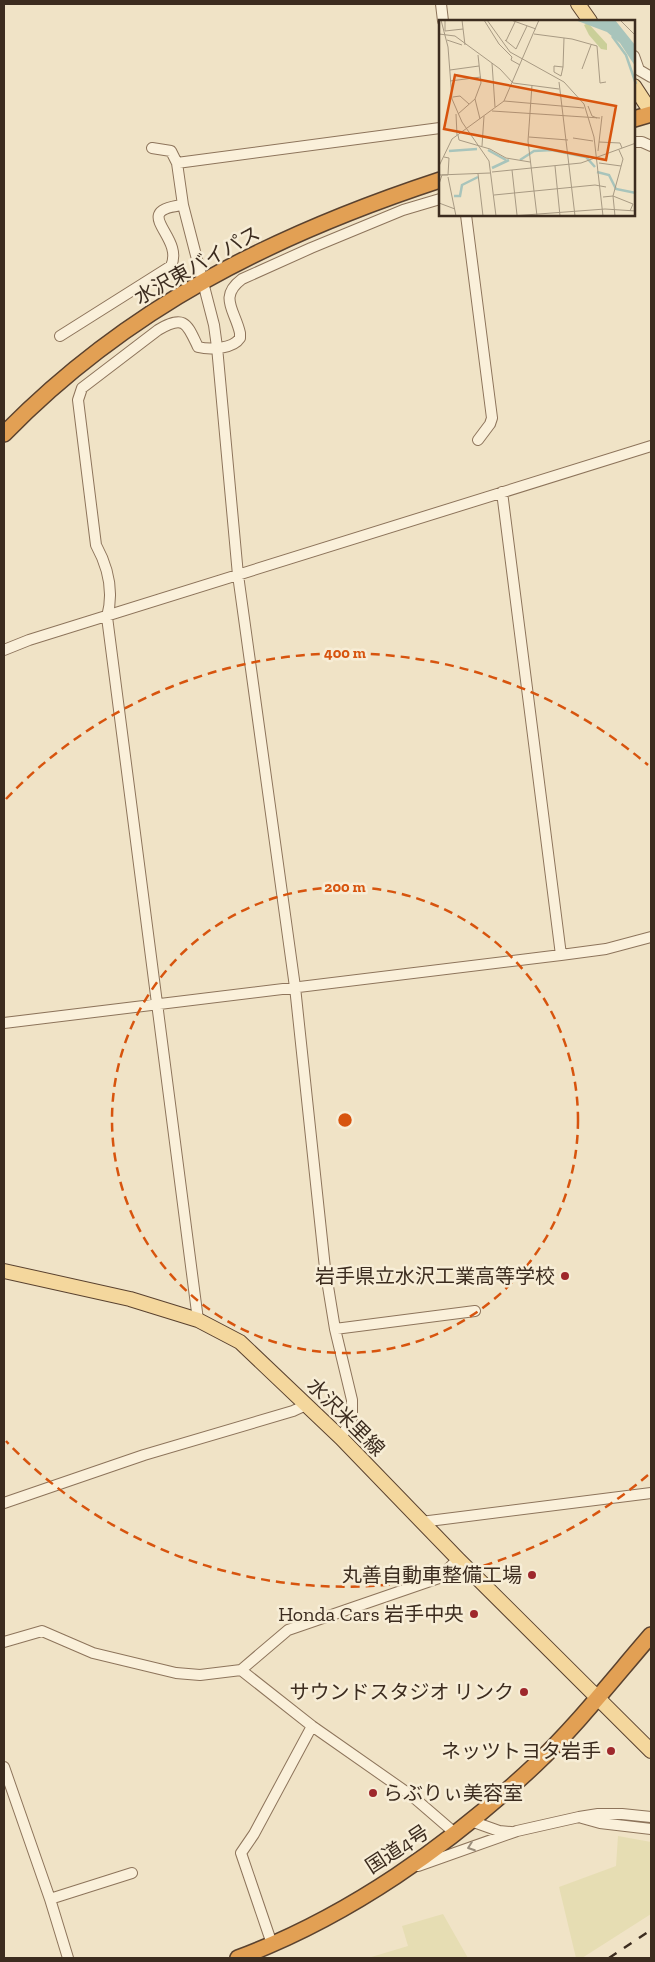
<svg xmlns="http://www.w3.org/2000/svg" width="655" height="1962" viewBox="0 0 655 1962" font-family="'Zilla Slab','Noto Sans JP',serif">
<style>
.farmland{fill:#e6ddb3}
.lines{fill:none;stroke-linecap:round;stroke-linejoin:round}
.minor-casing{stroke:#8d745b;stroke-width:12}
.major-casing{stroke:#5a422f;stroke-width:16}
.highway-casing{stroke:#5a422f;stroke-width:18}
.minor{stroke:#faf0da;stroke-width:10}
.major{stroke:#f4d79d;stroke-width:14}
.highway{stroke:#e2a054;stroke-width:15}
.rail{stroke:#3c2c1f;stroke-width:2.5;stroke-dasharray:9 9;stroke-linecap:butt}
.oneway{stroke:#9b8e7c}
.ring{fill:none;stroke:#d7540e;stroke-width:2.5;stroke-dasharray:9 6}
.poi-dot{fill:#9e282c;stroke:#f7edd6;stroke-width:2}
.labels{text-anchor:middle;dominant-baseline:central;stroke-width:5;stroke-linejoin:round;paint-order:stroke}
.street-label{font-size:20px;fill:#3c2c1f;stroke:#f7edd6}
.poi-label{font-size:20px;fill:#3c2c1f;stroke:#f7edd6;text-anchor:end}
.inset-river{fill:none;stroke:#a8c4bb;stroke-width:2.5}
.inset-road{fill:none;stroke:#a89a83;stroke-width:1}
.view{fill:#d7540e;fill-opacity:0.15;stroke:#d7540e;stroke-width:2.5}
.inset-edge{fill:none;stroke:#3c2c1f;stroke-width:2.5}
.centre{fill:#d7540e;stroke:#f7edd6;stroke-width:2.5}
.ring-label{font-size:15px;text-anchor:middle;font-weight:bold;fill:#d7540e;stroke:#f7edd6;stroke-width:5;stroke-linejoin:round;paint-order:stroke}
</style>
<rect width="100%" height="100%" fill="#f0e3c6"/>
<path class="farmland" d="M618,1836L651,1842V1914L582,1958H576L559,1887L616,1866Z
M443,1914L468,1958H368L408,1946L402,1926Z"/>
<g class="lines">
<g class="minor-casing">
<path id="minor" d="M441,4L443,21
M634,56L639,70L651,77
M634,142H642L651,146
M152,148L171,151L177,163L183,205L214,325L217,347L238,575L295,987L325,1268L335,1329L352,1400V1418L341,1438
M177,163L440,128
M466,215L492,418L490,424L478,440
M60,336L171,266C185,236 128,211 183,205
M502,492L561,955
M4,650L29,640L651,446
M4,1023L561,955L606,949L651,937
M198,1320L107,617C114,592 108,567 96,545L78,400L82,388L158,330C185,314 187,324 198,347C210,350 233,349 240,338V333C235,310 218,297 242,279L311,248L403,210L440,199
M335,1329L475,1311
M4,1503L144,1455L293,1411L306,1405
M421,1522L651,1493
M4,1642L42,1631L93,1653L176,1673L200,1675L241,1670L288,1630L439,1578L458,1559
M241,1670L312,1726L412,1796L456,1834
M4,1767L50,1899L68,1958
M582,1818L600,1823L651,1829
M471,1821L499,1831L511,1832
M418,1866L517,1831L579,1817L598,1814H622L651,1817
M50,1899L132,1873
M272,1944L241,1853L254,1834L312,1726"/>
</g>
<g class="major-casing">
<path id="major" d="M578,4L590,21
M634,86L651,112
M4,1271L130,1299L198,1320L240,1342L341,1438L458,1559L651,1751"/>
</g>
<g class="highway-casing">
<path id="highway" d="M634,119L651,114
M4,434C128,307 273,235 440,180
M238,1958C348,1917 450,1845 535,1765C577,1725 613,1679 651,1635"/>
</g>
<use href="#minor" class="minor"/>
<use href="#major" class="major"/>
<use href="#highway" class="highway"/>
<path class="rail" d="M609,1958L651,1930"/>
</g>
<defs><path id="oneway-chevron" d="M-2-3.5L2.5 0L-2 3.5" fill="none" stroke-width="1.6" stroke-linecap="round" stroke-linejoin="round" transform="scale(1.25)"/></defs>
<use class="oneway" href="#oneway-chevron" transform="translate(471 1847) rotate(160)"/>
<g class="ring">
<circle cx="345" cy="1120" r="233"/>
<path d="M648 1475A467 467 0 0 1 6 1441M6 799A467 467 0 0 1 648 765"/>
</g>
<g class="poi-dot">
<circle cx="565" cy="1276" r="5"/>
<circle cx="532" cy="1575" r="5"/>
<circle cx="474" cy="1614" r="5"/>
<circle cx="524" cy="1692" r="5"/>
<circle cx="611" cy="1751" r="5"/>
<circle cx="373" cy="1793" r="5"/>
</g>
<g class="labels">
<g class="street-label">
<text transform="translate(197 265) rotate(-29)">水沢東バイパス</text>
<text transform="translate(346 1417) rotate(45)">水沢米里線</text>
<text transform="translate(397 1849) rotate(-33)">国道4号</text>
</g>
<g class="poi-label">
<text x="555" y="1276">岩手県立水沢工業高等学校</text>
<text x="522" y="1575">丸善自動車整備工場</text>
<text x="464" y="1614">Honda Cars 岩手中央</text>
<text x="514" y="1692">サウンドスタジオ リンク</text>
<text x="601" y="1751">ネッツトヨタ岩手</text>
<text x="383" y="1793" text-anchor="start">らぶりぃ美容室</text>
</g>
</g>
<g transform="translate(439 20)">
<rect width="196" height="196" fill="#f0e3c6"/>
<path d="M149,3L168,24V30L162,29L150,15L145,5Z" fill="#cacf99"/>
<path d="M136,0H176L196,25V46L181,23L168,12Z" fill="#a8c4bb"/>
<path class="inset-river" d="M173,16L187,35L197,64M49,130L67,140M10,131L38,129M81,140L95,131L113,130L147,137L156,147M53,148L70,140M158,152L170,155L177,169L197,173M15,176H21L23,165L39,157"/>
<path class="inset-road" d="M2,0L9,27L13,79L23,102L50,141L57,196M6,0V11L24,9M23,0L26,25M45,0L60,24L73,37L72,40L81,45M48,0L71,32L125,62L145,84L155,117L164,196M72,0L97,9M181,0L197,16M0,14L16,16L61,49L74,63L120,69M95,14L133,19L158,26L161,63L167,62M8,20L23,25M66,20L77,29L88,6M67,21L76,2M53,43L56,87M124,47L115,46V52L122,56L124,47L125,18M143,49L152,25M11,50L40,46M11,61L42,57M120,62L136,196M93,65L89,121L98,196M14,77L21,76L30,84M36,79L41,99M65,81L145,88M149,86L153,96L158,98M53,91L161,98M17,94L18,115M19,94L36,79L42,63L39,35M19,115L20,120L51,129L67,138L91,142M90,117L129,120M134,118L154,121M160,122L181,123L183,128M43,126L45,96M159,131L163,96M160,143L182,146M0,146L13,119L65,81L100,0M116,146L121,196M73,150L78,195M53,152L142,143L197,123M39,154L44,196M0,155L51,153M9,157L17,196M0,164L3,155H9L10,138L5,137M55,175L156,165L167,167M164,177L174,176L194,184L191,191M0,183L16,189M73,196L166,189L197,191M176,196L174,176L184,139L180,130"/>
<path class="view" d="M16,55L177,86L167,140L5,109Z"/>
<rect width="196" height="196" class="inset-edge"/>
</g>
<circle cx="345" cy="1120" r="8" class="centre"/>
<g class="ring-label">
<text x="345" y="658">400 m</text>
<text x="345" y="892">200 m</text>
</g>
<rect width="655" height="1962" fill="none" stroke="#3c2c1f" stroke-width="10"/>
</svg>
